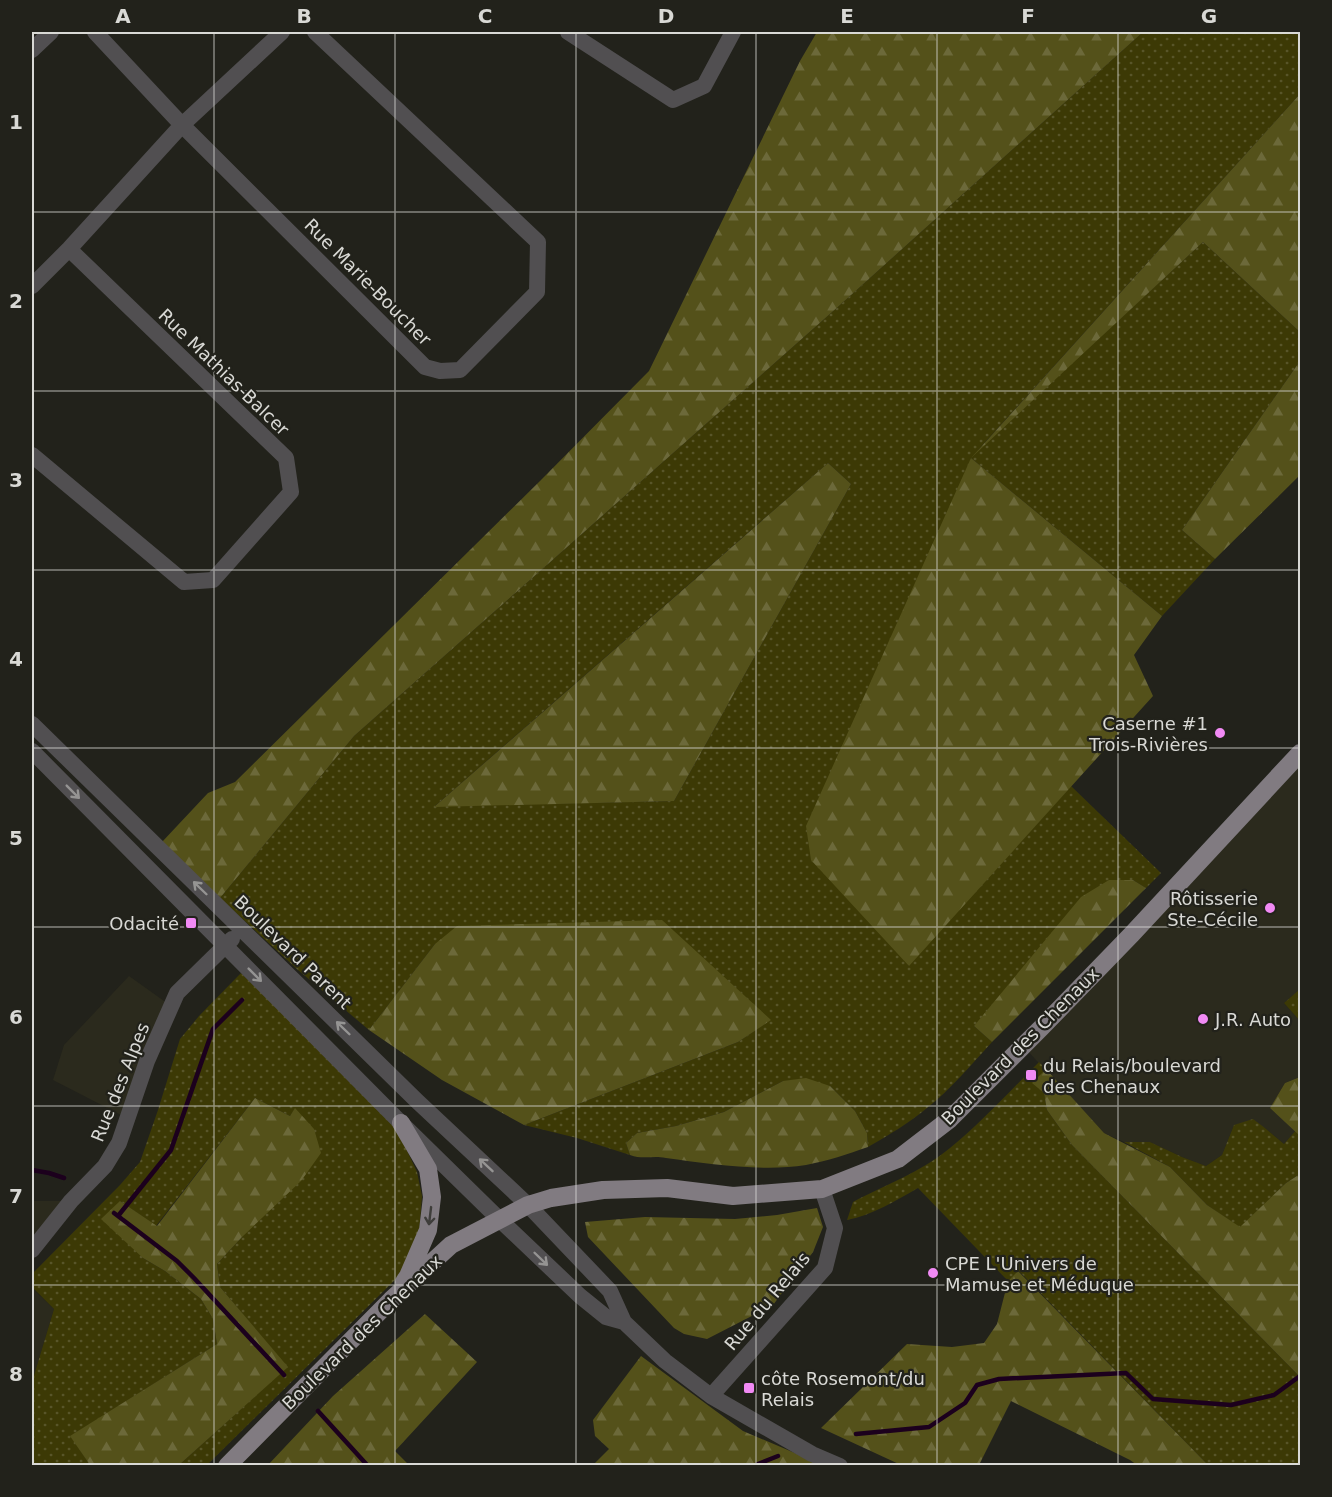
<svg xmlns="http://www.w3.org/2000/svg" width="1332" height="1497" viewBox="0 0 1332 1497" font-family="'DejaVu Sans',sans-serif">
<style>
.built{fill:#2b2a1d}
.grass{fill:url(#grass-dots);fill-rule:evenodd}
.forest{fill:url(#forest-firs)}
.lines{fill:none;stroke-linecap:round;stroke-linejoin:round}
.stream{stroke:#1c001d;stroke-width:4.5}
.minor{stroke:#514f51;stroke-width:16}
.major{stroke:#817b81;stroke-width:18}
.oneway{stroke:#959493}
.oneway2{stroke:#3e3d3a}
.grid{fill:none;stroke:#d9d9d5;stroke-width:1.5;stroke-opacity:0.55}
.poi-dot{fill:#f18af4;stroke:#22221b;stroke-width:2}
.labels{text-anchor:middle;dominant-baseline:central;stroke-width:4.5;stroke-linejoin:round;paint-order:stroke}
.street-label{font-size:18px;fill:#d9d9d5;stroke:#22221b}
.poi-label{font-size:18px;fill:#d9d9d5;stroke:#22221b;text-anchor:start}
.neatline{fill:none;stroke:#d9d9d5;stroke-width:2}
.grid-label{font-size:20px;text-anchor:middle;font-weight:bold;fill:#d9d9d5}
</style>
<defs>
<pattern id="grass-dots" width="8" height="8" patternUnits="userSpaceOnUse" patternTransform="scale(1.5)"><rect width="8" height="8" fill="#3c3905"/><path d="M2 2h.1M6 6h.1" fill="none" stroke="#585529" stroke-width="1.8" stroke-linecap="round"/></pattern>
<pattern id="forest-firs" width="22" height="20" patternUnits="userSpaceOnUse" patternTransform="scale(1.5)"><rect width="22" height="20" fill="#54511a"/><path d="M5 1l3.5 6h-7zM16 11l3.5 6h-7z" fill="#6c693a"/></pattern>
</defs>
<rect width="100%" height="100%" fill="#22221b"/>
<path class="built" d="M1300,765V989L1284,1003L1300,1021V1039L1298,1041L1300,1044V1077L1285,1083L1270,1108L1296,1130L1284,1144L1265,1128L1234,1125L1222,1155L1206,1166L1182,1157L1150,1142H1124L1104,1133L1023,1046Z
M129,976L171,1006L123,1116L53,1080L64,1045Z
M32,1201H71L32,1250Z
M32,1288L54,1309L32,1382Z"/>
<path class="grass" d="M1143,32H1300V94L978,450L1203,242L1300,332V361L1182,530L1215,559L1162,616L971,458L908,966L1071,786L1161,873L1146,888L1133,880L974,1026L992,1042C971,1065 951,1089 927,1108C909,1123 889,1135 868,1147L867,1133L855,1111L830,1086L783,1081L724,1112L676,1126L637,1133L626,1143L630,1155L577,1138L524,1125L738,1042L770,1020L435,944L369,1030L298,970L220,898L354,736L840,305ZM828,463L851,484L674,801L435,806Z
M241,973L394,1123L417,1172L422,1196L419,1234L399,1276L207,1465H179L287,1367L220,1287L217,1264L242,1237L295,1109L290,1116L255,1098L156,1226L120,1201L143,1258L165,1271L201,1299L213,1319L217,1344L71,1436L90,1465L32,1466V1382L54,1309L32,1287V1274L120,1185L140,1162L158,1110L180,1039L199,1016Z
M1300,989V1021L1284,1003Z
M1039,1062L1046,1069L1033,1083L1044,1093L1047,1110L1072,1145L1300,1377V1465H1208L1019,1271L1008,1281L918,1188C895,1201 873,1215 847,1220L853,1202C885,1185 921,1172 950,1148C982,1122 1010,1091 1039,1062Z
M1253,1119L1265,1128L1284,1144L1296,1130L1300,1136V1174L1286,1183L1240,1228L1207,1205L1170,1167L1124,1142H1150L1182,1157L1206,1166L1222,1155L1234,1125Z"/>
<path class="forest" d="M817,32H1143L840,305L354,736L220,898L162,842L208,793L235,782L540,481L649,371L800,61Z
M1300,94V332L1203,242L971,458L1162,616L1134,655L1153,696L909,966L811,860L806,826L971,458Z
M1300,361V475L1215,559L1182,530Z
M828,463L851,484L674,801L434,807Z
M1109,880H1133L1146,888L992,1042L974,1026L1081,897Z
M662,920L771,1020L738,1042L524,1125L442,1080L369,1030L435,944L457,926Z
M1046,1069L1104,1133L1170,1167L1207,1205L1240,1227L1286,1183L1300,1174V1377L1072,1145L1047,1110L1044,1093L1032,1083Z
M1300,1077V1136L1270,1108L1285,1083Z
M806,1078L830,1086L855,1111L867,1133L868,1147C848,1154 827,1161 806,1165C763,1172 709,1164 666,1158C652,1155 644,1160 630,1155L626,1143L637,1133L676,1126L724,1112L783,1081Z
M255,1098L290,1116L295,1108L314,1129L321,1153L301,1181L242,1237L217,1264L220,1287L288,1367L179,1465H90L70,1436L217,1344L213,1319L201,1299L165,1271L143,1258L101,1219L120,1201L157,1226Z
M817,1208L823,1227L813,1252L773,1305L707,1339L684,1334L674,1328L588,1237L585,1222L645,1217L735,1219L777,1215Z
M1018,1271L1208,1465H1137L1130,1460L1011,1401L979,1465H901L821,1428L907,1344L952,1347L984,1343L997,1324L1008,1281Z
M425,1314L477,1362L395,1451L409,1465H268L333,1396Z
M641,1356L743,1431L823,1465H593L609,1449L595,1436L593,1420Z"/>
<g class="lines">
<path class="stream" d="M32,1170L49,1173L64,1178
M114,1213L177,1261L194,1278L284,1375
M118,1216L171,1150L213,1029L242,1000
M318,1411L368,1466
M856,1434L929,1427L965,1403L977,1385L999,1379L1126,1373L1153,1399L1231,1405L1274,1395L1300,1376
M753,1466L778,1456"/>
<path class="minor" d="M95,32L182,125L425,367L440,371L460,370L537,292L538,242L315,32
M568,32L673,100L704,86L733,32
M32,50L51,32
M32,286L69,249L182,125L282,32
M32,455L184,582L213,580L291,492L286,458L69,249
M32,724L417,1101L528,1205L610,1291L624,1322L665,1361L711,1396L812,1454L840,1466
M32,751L401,1123L499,1219L580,1296L606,1317L624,1322
M32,1250L71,1201L105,1166L119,1143L147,1061L177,993L232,939
M711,1396L825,1268L835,1228L822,1189"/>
<path class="major" d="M401,1123L428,1169L432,1197L428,1230L408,1276L404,1282
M227,1466L391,1300L451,1245L528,1205L551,1198L603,1190L667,1188L733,1196L822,1189L898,1159L950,1119L1041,1028L1132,934L1300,753"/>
</g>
<defs><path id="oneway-shaft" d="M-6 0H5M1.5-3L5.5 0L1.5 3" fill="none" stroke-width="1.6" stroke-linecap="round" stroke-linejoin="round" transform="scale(1.5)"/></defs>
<g class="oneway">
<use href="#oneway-shaft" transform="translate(73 792) rotate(45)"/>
<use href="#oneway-shaft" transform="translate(200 888) rotate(-136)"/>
<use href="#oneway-shaft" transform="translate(255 975) rotate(45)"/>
<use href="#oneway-shaft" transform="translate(343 1028) rotate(-136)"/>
<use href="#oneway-shaft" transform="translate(486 1165) rotate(-137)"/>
<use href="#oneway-shaft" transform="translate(541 1259) rotate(44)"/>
</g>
<use class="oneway2" href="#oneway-shaft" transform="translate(430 1216) rotate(97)"/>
<path class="grid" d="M214,32V1466M395,32V1466M576,32V1466M756,32V1466M937,32V1466M1118,32V1466M32,212H1300M32,391H1300M32,570H1300M32,748H1300M32,927H1300M32,1106H1300M32,1285H1300"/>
<g class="poi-dot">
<circle cx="1220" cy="733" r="6"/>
<circle cx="1270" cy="908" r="6"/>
<rect x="185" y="917" width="12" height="12" rx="3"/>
<circle cx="1203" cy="1019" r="6"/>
<rect x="1025" y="1069" width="12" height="12" rx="3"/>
<circle cx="933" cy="1273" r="6"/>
<rect x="743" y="1382" width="12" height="12" rx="3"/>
</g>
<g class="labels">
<g class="street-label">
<text transform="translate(368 282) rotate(45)">Rue Marie-Boucher</text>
<text transform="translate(224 372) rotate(44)">Rue Mathias-Balcer</text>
<text transform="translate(293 952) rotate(44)">Boulevard Parent</text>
<text transform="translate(1020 1046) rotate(-45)">Boulevard des Chenaux</text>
<text transform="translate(120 1082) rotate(-68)">Rue des Alpes</text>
<text transform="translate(767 1301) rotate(-50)">Rue du Relais</text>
<text transform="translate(362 1332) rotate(-44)">Boulevard des Chenaux</text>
</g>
<g class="poi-label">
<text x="1208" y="723" text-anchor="end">Caserne #1<tspan x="1208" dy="21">Trois-Rivières</tspan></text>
<text x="1258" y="898" text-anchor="end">Rôtisserie<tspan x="1258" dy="21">Ste-Cécile</tspan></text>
<text x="179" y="923" text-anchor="end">Odacité</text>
<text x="1215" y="1019">J.R. Auto</text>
<text x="1043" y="1065">du Relais/boulevard<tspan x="1043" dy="21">des Chenaux</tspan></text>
<text x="945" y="1263">CPE L'Univers de<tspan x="945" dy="21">Mamuse et Méduque</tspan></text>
<text x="761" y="1378">côte Rosemont/du<tspan x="761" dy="21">Relais</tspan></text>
</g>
</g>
<rect width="1332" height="1497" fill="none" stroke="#22221b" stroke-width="66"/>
<rect x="33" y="33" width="1266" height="1431" class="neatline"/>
<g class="grid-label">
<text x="123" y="23">A</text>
<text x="304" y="23">B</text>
<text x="485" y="23">C</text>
<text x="666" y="23">D</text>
<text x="847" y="23">E</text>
<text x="1028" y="23">F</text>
<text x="1209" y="23">G</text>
<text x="16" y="129">1</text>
<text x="16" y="308">2</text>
<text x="16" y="487">3</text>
<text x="16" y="666">4</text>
<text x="16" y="845">5</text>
<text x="16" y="1024">6</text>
<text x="16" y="1203">7</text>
<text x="16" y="1381">8</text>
</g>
</svg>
